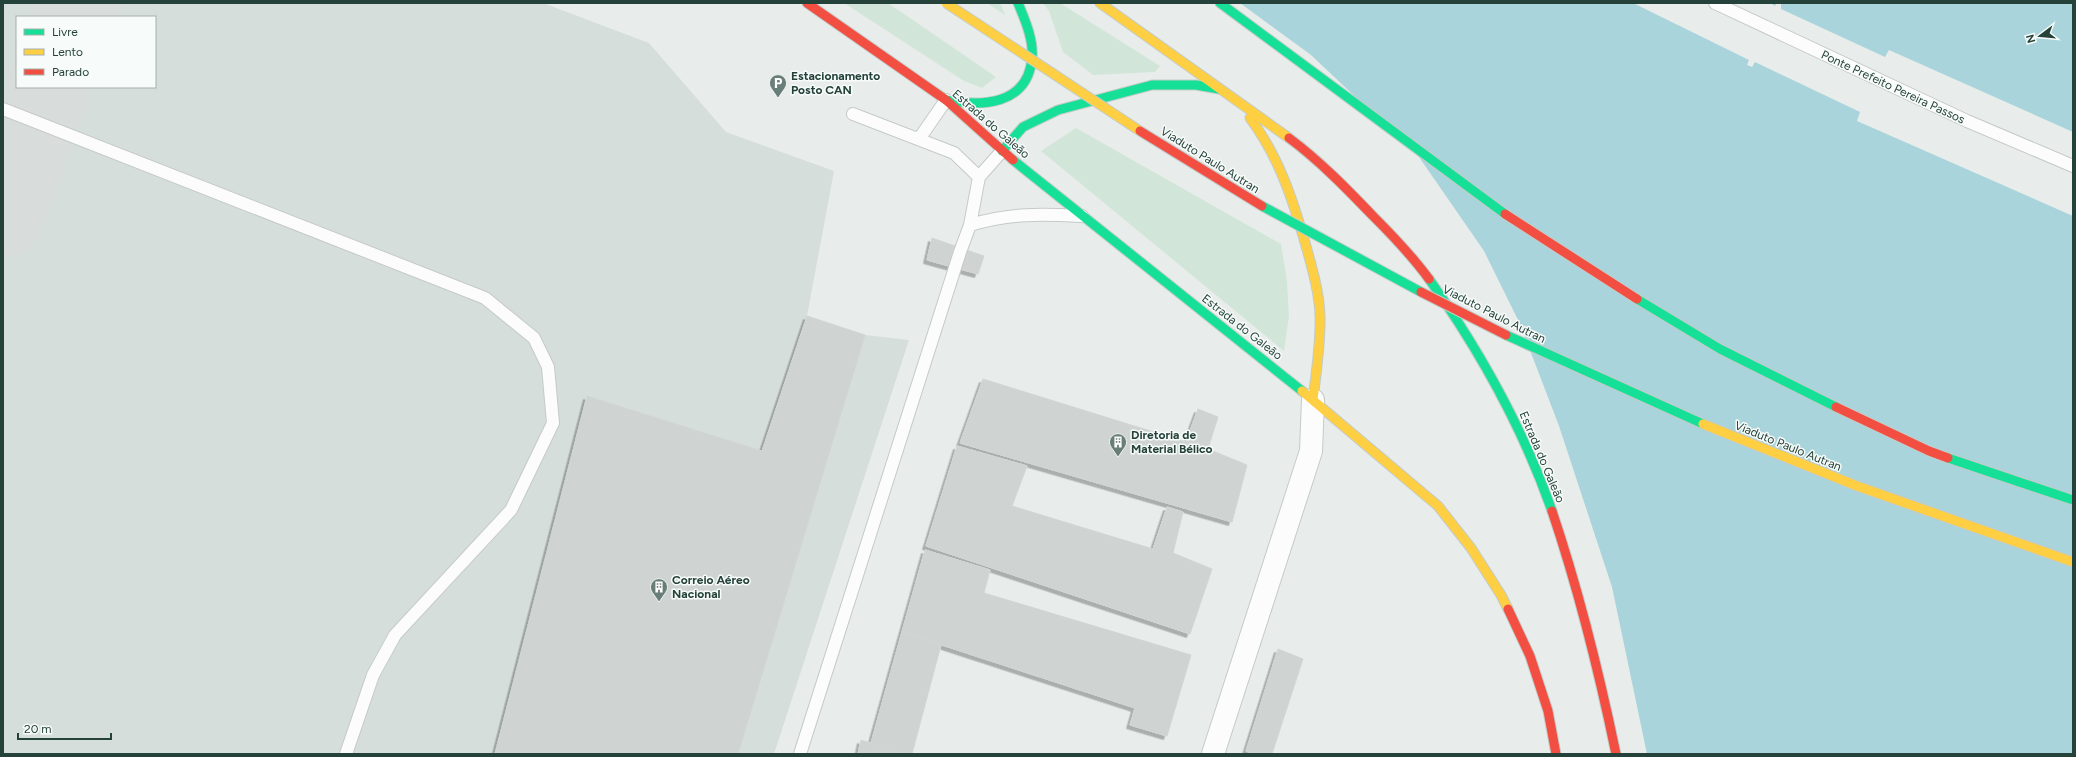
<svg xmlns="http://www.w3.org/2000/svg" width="2076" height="757" viewBox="0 0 2076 757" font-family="Figtree,sans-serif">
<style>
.built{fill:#d6dedb;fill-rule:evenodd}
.green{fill:#d1e6d8}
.water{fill:#a9d4db}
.pier{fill:#e8edeb}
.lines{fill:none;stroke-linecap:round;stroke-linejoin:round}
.taxiway{stroke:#d8dddc;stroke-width:83}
.building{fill:#cfd4d2;stroke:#d1d6d4;filter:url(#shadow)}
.lane-casing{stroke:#c5cac8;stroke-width:14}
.street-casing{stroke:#c5cac8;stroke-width:24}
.fast-casing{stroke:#c3cbc8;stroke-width:11}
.slow-casing{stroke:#c3cbc8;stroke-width:11}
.jam-casing{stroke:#c3cbc8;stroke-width:11}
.lane{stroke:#fcfcfc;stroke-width:12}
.street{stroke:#fcfcfc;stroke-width:22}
.fast{stroke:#16e098;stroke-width:9}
.slow{stroke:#ffcf43;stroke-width:9}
.jam{stroke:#f24e42;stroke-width:9}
.fast-bridge-casing{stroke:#c3cbc8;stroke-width:11;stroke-linecap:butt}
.slow-bridge-casing{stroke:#c3cbc8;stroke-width:11;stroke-linecap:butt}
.jam-bridge-casing{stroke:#c3cbc8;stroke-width:11;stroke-linecap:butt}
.fast-bridge{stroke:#16e098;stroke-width:9}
.slow-bridge{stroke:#ffcf43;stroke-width:9}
.jam-bridge{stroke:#f24e42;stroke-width:9}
.labels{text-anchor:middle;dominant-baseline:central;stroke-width:3;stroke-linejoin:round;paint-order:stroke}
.poi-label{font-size:12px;font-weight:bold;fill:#24423a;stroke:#f7fbf9;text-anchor:start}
.street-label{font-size:12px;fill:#24423a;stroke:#f7fbf9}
</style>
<defs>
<filter id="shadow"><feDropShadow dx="-3.5" dy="3.5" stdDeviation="0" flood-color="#0004"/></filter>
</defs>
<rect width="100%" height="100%" fill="#e8edeb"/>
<path class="built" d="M3,3H543L649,43L726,132L834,171L807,316L865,335L909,340L774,754H3ZM17,17H155V87H17Z"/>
<path class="green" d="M844,3H888L996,77L982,88L964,81Z
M987,3H1000L1005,15Z
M1043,3H1060L1160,66L1155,72L1093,75L1063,52L1049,11Z
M1076,128L1281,244L1287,281L1289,316L1284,351L1041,151Z"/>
<path class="water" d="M1240,3H2073V754H1647L1612,587L1559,426L1520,324L1484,251L1419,157L1311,55Z"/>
<path class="pier" d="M1633,3H1770L1775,6L1777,3H1781V9L1885,57L1889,50L2073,132V216L1857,121L1860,112L1755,62L1752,67L1747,65L1749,60Z"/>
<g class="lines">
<path class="taxiway" d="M74,17L79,3
M3,215L49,87"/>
</g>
<path class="building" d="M932,238L984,256L978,274L927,260Z
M807,316L865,335L738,754H495L587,396L762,451Z
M983,379L1186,442L1198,409L1218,417L1208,449L1247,465L1232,522L960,443Z
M957,446L1027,466L1012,506L1153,549L1167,507L1183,512L1173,553L1212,569L1190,634L926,546Z
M925,550L990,570L984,593L1191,655L1167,736L1130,725L1135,708L902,632Z
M902,632L941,645L912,754H905L871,743Z
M1278,649L1303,659L1272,754H1254L1246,751Z
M861,740L871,743L905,754H858Z"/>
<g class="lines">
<g class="lane-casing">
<path id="lane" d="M1715,3L1967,121L2073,166
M3,109L485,298L534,338L548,367L553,423L511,510L395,635L373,675L346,754
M853,114L954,153L979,177
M919,139L946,100
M970,225C1011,213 1040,214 1082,216
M800,754L960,252L970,225L979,177L1002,151"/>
</g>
<g class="street-casing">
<path id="street" d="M1213,754L1311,451L1313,400"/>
</g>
<g class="fast-casing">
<path id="fast" d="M1220,3L1505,214
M946,100C982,107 1027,105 1032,59C1034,40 1025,20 1018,3
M1002,151L1023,127L1058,110L1152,85H1196L1219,89
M1013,160L1302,391
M1429,279C1480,351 1523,428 1552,511
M1637,299L1720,349L1836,407
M1506,335L1703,424
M1948,458L2073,500"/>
</g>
<g class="slow-casing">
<path id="slow" d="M1100,3L1289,138
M1250,118C1279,157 1293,200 1306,246C1312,268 1319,291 1320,315C1321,343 1316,372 1313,400
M1302,391L1438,506L1471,548L1501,595L1508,609
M1703,424L1857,486L2073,562"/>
</g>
<g class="jam-casing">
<path id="jam" d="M807,3L946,100L1013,160
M1289,138C1320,161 1347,189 1374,217C1393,236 1413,257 1429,279
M1505,214L1637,299
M1836,407L1929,451L1948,458
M1552,511C1579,591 1599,672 1616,754
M1508,609L1530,656L1548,711L1556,754"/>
</g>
<use href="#lane" class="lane"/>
<use href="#street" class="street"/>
<use href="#fast" class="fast"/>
<use href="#slow" class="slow"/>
<use href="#jam" class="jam"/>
<g class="fast-bridge-casing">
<path id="fast-bridge" d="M1262,206L1421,292"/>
</g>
<g class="slow-bridge-casing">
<path id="slow-bridge" d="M946,3L1140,131"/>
</g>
<g class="jam-bridge-casing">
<path id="jam-bridge" d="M1140,131L1262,206
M1421,292L1506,335"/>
</g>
<use href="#fast-bridge" class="fast-bridge"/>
<use href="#slow-bridge" class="slow-bridge"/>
<use href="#jam-bridge" class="jam-bridge"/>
</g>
<defs>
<g id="parking-pin" transform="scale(0.9)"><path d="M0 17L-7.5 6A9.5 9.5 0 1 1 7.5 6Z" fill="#697e78" stroke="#f7fbf9"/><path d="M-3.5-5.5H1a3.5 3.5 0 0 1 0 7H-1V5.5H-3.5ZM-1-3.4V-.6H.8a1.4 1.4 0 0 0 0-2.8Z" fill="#fff"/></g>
<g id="building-pin" transform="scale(0.9)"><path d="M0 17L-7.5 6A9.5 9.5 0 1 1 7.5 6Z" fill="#697e78" stroke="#f7fbf9"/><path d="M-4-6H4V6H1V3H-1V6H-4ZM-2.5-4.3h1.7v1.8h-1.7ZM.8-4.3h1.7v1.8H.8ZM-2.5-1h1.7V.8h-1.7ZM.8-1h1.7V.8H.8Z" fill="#fff"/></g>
</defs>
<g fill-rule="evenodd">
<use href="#parking-pin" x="778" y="83"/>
<use href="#building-pin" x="1118" y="442"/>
<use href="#building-pin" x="659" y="587"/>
</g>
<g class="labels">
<g class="poi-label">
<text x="791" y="76">Estacionamento<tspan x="791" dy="14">Posto CAN</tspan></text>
<text x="1131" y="435">Diretoria de<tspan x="1131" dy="14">Material Bélico</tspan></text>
<text x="672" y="580">Correio Aéreo<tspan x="672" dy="14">Nacional</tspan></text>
</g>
<g class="street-label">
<text transform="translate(1893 87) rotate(25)">Ponte Prefeito Pereira Passos</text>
<text transform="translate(991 124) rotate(41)">Estrada do Galeão</text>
<text transform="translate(1210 160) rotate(32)">Viaduto Paulo Autran</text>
<text transform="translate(1494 314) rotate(27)">Viaduto Paulo Autran</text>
<text transform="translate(1242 327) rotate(38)">Estrada do Galeão</text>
<text transform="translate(1788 446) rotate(22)">Viaduto Paulo Autran</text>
<text transform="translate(1542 457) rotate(67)">Estrada do Galeão</text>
</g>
</g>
<rect width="2076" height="757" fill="none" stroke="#24423a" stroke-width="8"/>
<rect x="16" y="16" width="140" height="72" fill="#f7fbf9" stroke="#a3b1ad"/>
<rect x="24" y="29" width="20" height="6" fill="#16e098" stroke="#a3b1ad"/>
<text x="52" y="36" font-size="12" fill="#24423a">Livre</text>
<rect x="24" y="49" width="20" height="6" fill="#ffcf43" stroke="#a3b1ad"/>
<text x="52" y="56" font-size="12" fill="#24423a">Lento</text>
<rect x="24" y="69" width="20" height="6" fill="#f24e42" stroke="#a3b1ad"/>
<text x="52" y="76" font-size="12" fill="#24423a">Parado</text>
<g transform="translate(2040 36) rotate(254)" stroke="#f7fbf9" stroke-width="3" paint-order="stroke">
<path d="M0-3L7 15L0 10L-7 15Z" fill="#24423a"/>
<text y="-6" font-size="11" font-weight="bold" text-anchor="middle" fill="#24423a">N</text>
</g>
<path d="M18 733v6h93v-6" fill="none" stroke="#24423a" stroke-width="2"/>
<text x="24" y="733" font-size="12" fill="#24423a" stroke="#f7fbf9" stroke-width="3" paint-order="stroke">20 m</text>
</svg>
